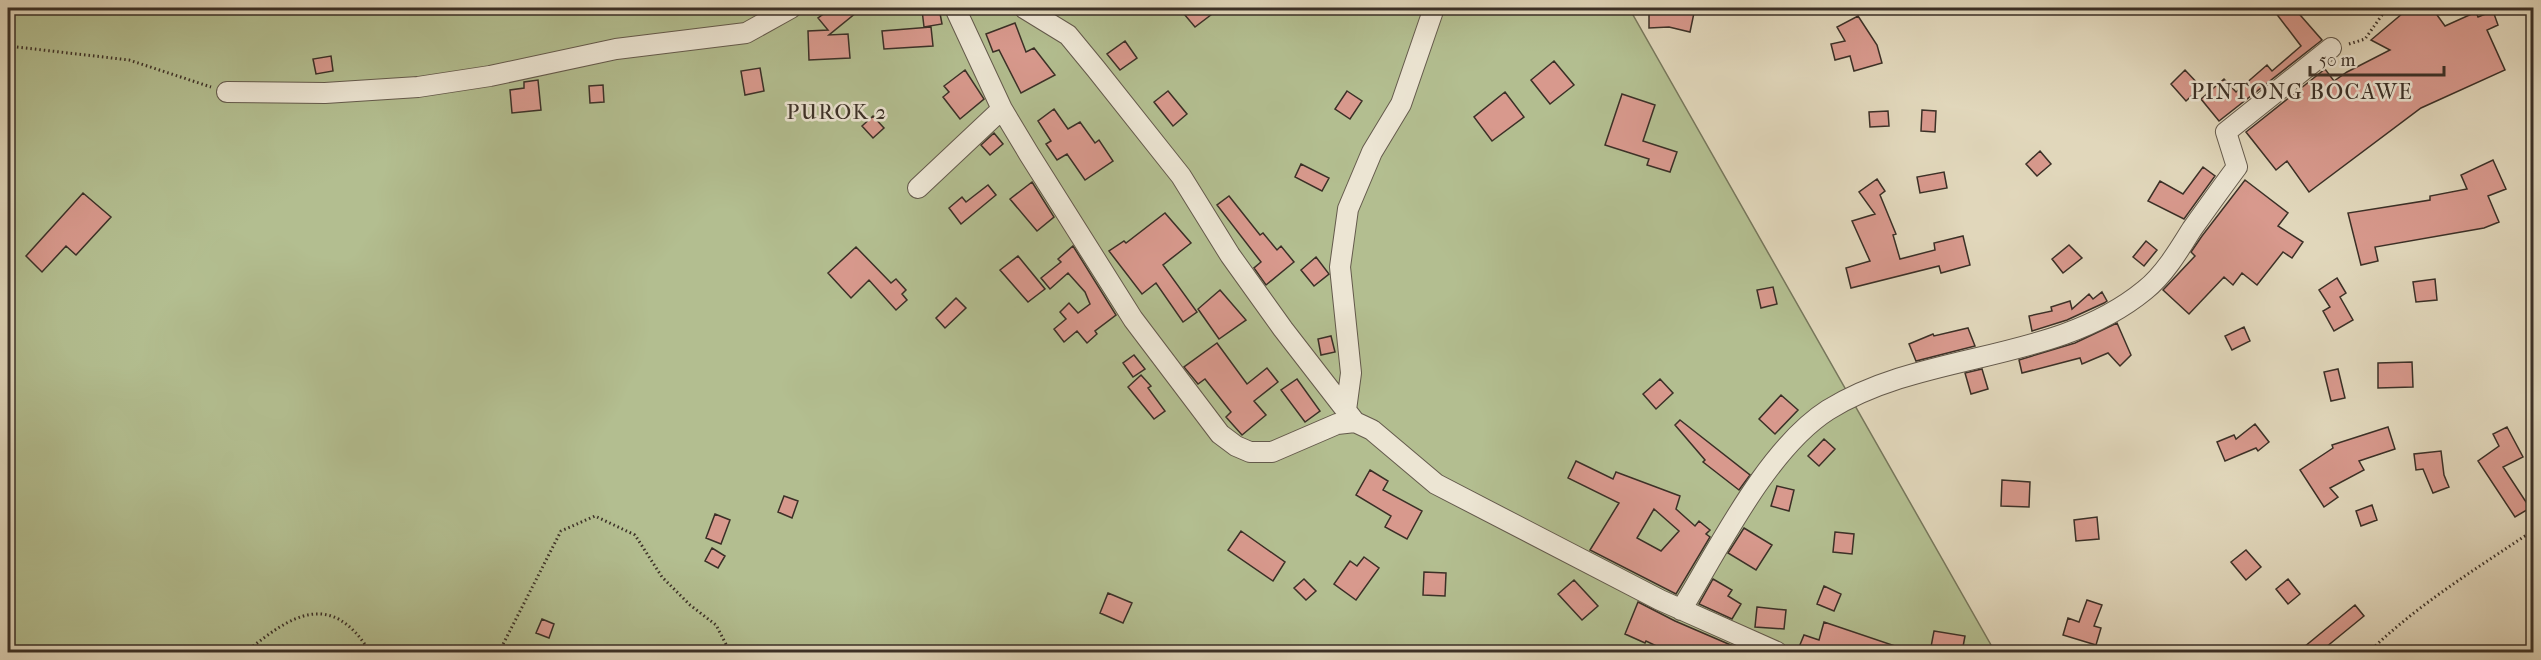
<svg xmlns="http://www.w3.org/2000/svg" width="2541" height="660" viewBox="0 0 2541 660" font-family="'IM FELL French Canon',serif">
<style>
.green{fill:#b3be90;stroke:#77775c;stroke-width:1.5}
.building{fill:#d8998d;stroke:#3b3027;stroke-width:1.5;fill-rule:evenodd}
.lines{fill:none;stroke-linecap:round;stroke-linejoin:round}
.minor-casing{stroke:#645a4c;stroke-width:22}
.path{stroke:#3b3027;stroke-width:3;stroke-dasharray:1.5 3;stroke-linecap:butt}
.minor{stroke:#ece5d3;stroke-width:20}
.labels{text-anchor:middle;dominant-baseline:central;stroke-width:5;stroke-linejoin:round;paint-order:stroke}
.neighbourhood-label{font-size:21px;letter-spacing:1.5px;fill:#3b3027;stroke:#ece5d3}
.quarter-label{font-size:22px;letter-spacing:1.5px;fill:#3b3027;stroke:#ece5d3}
</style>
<rect width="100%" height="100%" fill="#e1d7bb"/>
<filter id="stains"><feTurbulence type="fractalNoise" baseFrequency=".00333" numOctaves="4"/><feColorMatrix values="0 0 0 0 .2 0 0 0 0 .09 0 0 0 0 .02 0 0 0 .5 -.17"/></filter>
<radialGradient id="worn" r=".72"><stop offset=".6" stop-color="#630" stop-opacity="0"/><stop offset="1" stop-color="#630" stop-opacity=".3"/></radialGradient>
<path class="green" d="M8,8H1629L1995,652H8Z"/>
<path class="building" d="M832,8H862L829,35L848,34L850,58L809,60L808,31L828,30L818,18Z
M939,8L942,24L924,27L922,10Z
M1179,8H1220L1195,27Z
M1649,8L1694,13L1690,32L1669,27L1649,28Z
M2272,8H2294L2322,40L2219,121L2201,99L2224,79L2236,92L2267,65L2272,71L2301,46Z
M2409,8H2432L2445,26L2476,12L2478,17L2493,11L2498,25L2487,30L2505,70L2421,108L2309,192L2287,161L2276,170L2246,132L2325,69L2334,81L2347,72L2390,50L2371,40Z
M1858,16L1877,45L1882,63L1854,71L1850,56L1835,60L1831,44L1845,41L1837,27Z
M1015,23L1026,52L1034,48L1055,75L1021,93L999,50L993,52L986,34Z
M931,27L933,46L884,49L882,31Z
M1125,41L1137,58L1120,70L1107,54Z
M331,56L333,71L316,74L313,59Z
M1554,61L1574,85L1550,104L1531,80Z
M760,68L764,91L745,95L741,71Z
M965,70L984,99L960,119L943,97L949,92L944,86Z
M2185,70L2201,87L2186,101L2171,84Z
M538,80L541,110L512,113L510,90L524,88V82Z
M603,85L604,102L590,103L589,86Z
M1168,91L1187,114L1173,126L1154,102Z
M1347,91L1362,101L1350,119L1335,109Z
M1505,92L1524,117L1492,141L1474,117Z
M1622,94L1655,105L1643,141L1677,152L1670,172L1647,165L1649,159L1605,145Z
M1054,109L1068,129L1080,122L1095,143L1099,140L1113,161L1085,180L1067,154L1057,160L1046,144L1051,141L1038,121Z
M1922,110L1936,111L1935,132L1921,131Z
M1888,111L1889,126L1870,127L1869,112Z
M873,116L884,128L873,138L862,126Z
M994,133L1003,144L990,155L981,145Z
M2040,151L2051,164L2037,176L2026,164Z
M2493,160L2506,189L2488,196L2499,222L2484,228L2375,247L2378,261L2361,265L2348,213L2430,200V196L2467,189L2461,175Z
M1301,164L1329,178L1322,191L1295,177Z
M2203,167L2215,176L2184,219L2148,201L2160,181L2183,194Z
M1944,172L1947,188L1920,193L1917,177Z
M1877,179L1885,191L1880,195L1896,234L1893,235L1900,259L1935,250L1934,243L1963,236L1970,265L1941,273L1939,266L1851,288L1846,268L1870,261L1852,221L1875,214L1859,192Z
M2245,180L2288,213L2278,226L2303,242L2292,258L2283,252L2257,285L2242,273L2233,285L2224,277L2189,314L2163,290L2195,256L2191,252L2202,236Z
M1032,182L1054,217L1037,231L1010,199Z
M988,185L996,195L961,224L949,208L962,197L966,202Z
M83,193L111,217L76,255L66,246L42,272L26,256Z
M1229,196L1260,235L1263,233L1277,250L1281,246L1294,262L1266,285L1254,268L1261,262L1217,205Z
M1165,213L1191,243L1163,265L1197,312L1183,322L1156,283L1142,294L1109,251L1124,241L1126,243Z
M2146,241L2157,250L2144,266L2133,257Z
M2069,245L2082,258L2063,273L2052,259Z
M1073,246L1116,315L1095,331L1097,334L1087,343L1077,331L1064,342L1054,329L1066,319L1060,312L1069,303L1078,313L1090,304L1085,292L1068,273L1050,289L1041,278L1061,262L1058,259Z
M856,247L891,283L896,279L906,290L902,294L907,300L896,310L869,280L851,298L828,273Z
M1018,256L1045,289L1028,302L1000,270Z
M1316,257L1329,274L1314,286L1301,270Z
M2337,278L2346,293L2340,297L2353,320L2334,331L2323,311L2330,307L2319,290Z
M2435,279L2437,300L2416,302L2413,282Z
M1773,287L1777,304L1761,308L1757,290Z
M1220,290L1246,320L1219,339L1198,309Z
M2102,292L2107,301L2104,303L2067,320L2032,331L2029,316L2052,311L2051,307L2070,301L2072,309L2089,294L2093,299Z
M956,298L966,308L945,328L936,318Z
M2117,323L2131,355L2120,366L2108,353L2082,364L2080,358L2022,373L2019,360L2075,343Z
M2244,327L2250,341L2232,350L2225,336Z
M1968,328L1975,346L1916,361L1909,344L1933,334L1934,336Z
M1331,336L1335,352L1321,355L1318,339Z
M1217,343L1247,384L1267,368L1278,382L1254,401L1266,415L1242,435L1226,417L1231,412L1205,379L1198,384L1184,367Z
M1134,355L1145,369L1133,377L1123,363Z
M2412,362L2413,387L2378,388V363Z
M1982,369L1988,389L1971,394L1965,373Z
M2338,369L2345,398L2331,401L2324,372Z
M1141,375L1151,386L1148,388L1165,411L1154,419L1128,387Z
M1297,379L1320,411L1305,422L1281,390Z
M1660,379L1673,393L1656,409L1643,394Z
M1781,395L1798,410L1775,434L1759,419Z
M1680,420L1750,475L1739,490L1703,462L1705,460L1675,425Z
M2255,424L2269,442L2258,451L2256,448L2225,461L2217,442L2234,435L2236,439Z
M2388,427L2395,449L2359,461L2364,470L2330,488L2338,497L2324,507L2300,470L2333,448L2332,445Z
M2507,427L2523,457L2503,467L2530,508L2515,517L2478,461L2499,446L2493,434Z
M1824,439L1835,449L1819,466L1808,456Z
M2441,451L2444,475L2449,487L2433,493L2423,469L2416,470L2414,454Z
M1576,461L1613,479L1616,472L1680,496L1676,509L1695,526L1699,521L1710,530L1706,534L1710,537L1676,594L1590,550L1619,503L1568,478ZM1654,509L1679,531L1661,551L1637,538Z
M1370,470L1388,481L1383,490L1422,511L1407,539L1385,527L1391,516L1356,495Z
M2002,480L2030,482L2029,507L2001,506Z
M1777,486L1794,490L1789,511L1771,506Z
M784,496L798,501L792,518L778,512Z
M2372,505L2377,520L2361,526L2356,511Z
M715,514L730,520L721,544L706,538Z
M2097,517L2099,539L2076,541L2074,520Z
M1744,528L1772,545L1756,570L1728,553Z
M1241,531L1285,562L1273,581L1228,550Z
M1835,532L1854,534L1852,554L1833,552Z
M712,548L725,556L718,568L705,561Z
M2246,550L2261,567L2246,580L2231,562Z
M1364,557L1379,568L1356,600L1334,584L1350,561L1357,566Z
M1424,572L1446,573L1445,596L1423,595Z
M1304,579L1316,591L1306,600L1294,588Z
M1713,579L1732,590L1728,596L1741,604L1732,619L1699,604Z
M2288,579L2300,594L2288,604L2276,589Z
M1574,580L1598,606L1582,620L1558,594Z
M1824,586L1841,594L1834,611L1817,604Z
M1108,593L1132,603L1123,623L1100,613Z
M2087,600L2102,605L2094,626L2101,628L2096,645L2063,635L2068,618L2079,622Z
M1638,602L1675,621L1747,652H1669L1646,641L1645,643L1625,634Z
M2355,605L2364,616L2320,652H2298Z
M1757,607L1786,610L1784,629L1755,627Z
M542,619L554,624L549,638L536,633Z
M1824,622L1907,650V652H1797L1804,635L1819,640Z
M1934,631L1965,636L1962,652H1930Z"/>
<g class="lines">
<g class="minor-casing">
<path id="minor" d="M955,8L1002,109L1029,154L1133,319L1220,434L1236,446L1250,452H1272L1337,424L1355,422L1372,430L1436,484L1660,600L1777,652
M1024,8L1068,35L1096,69L1181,176L1230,255L1283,329L1355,422
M227,92L325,93L418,87L490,76L616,49L746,33L791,8
M918,188L1002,109
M1346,410L1351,373L1340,267L1348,209L1372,152L1401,104L1434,8
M1681,610C1719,548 1767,449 1828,410C1925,350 2055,364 2145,290C2164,275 2179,250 2192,229C2207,208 2222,187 2237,167L2226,132L2331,48"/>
</g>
<path class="path" d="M2349,44L2365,39L2387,8
M8,46L129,60L211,87
M96,652C112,645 125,645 141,652
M246,652C291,615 331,589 370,652
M499,652L561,531L595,516L635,535L662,577L690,605L716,625L730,652
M2369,652C2417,605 2477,568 2534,530"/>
<use href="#minor" class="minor"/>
</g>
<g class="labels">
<g class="neighbourhood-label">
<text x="837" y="112">PUROK 2</text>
</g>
<g class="quarter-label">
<text x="2302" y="92">PINTONG BOCAWE</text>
</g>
</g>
<rect width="2541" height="660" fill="none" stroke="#e1d7bb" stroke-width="30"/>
<rect x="9" y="9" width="2523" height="642" fill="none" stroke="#3b3027" stroke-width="3"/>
<rect x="15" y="15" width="2511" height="630" fill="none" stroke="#3b3027" stroke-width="1.5"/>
<path d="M2310 66v9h134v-9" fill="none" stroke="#3b3027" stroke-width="3"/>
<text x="2319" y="66" font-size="18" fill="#3b3027" stroke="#ece5d3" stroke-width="4.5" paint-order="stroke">50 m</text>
<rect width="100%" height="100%" filter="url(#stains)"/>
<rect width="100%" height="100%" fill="url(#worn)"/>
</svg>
